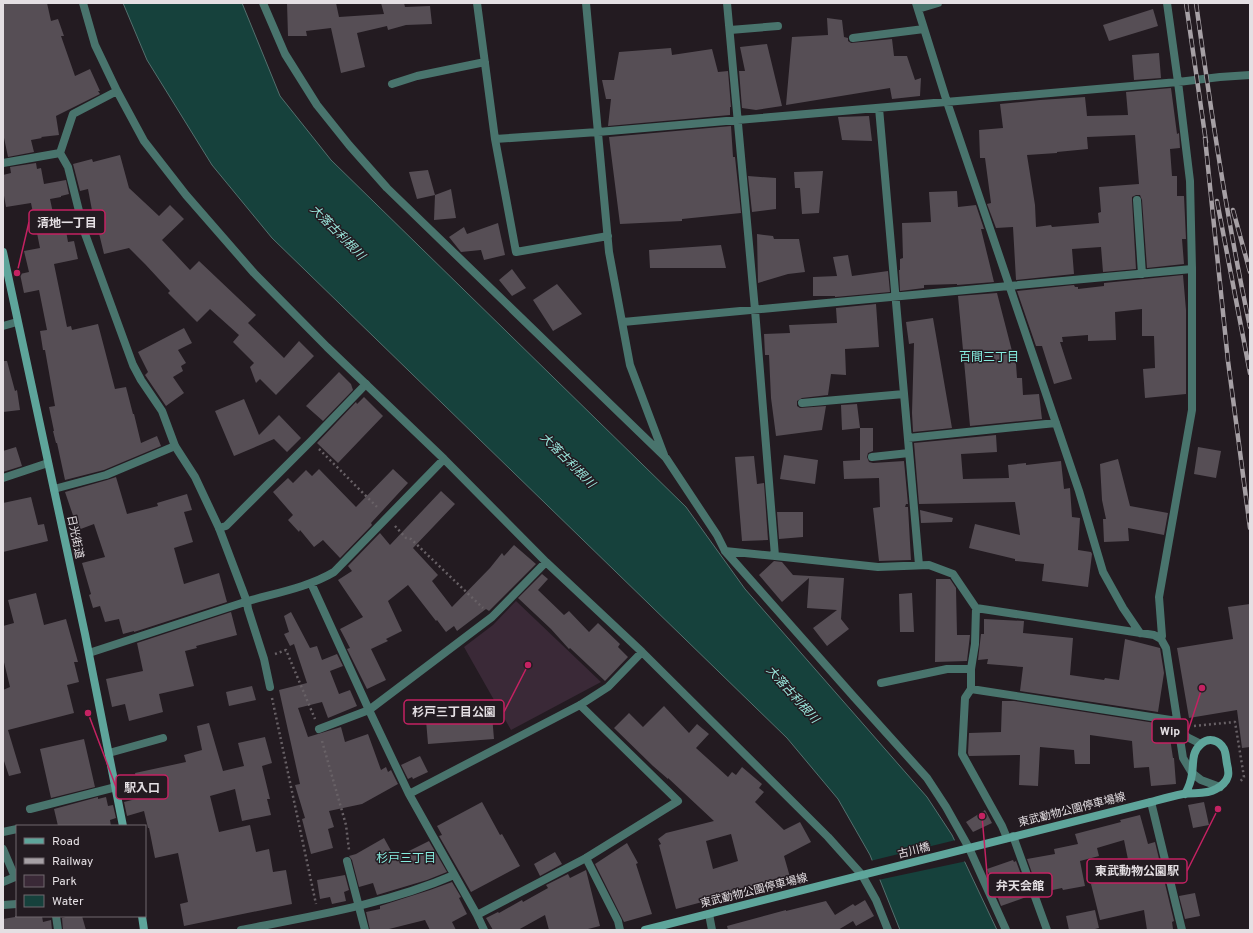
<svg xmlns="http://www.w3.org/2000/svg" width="1253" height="933" viewBox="0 0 1253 933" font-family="Overpass,'Noto Sans JP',sans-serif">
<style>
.green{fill:#3a2937}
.water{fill:#16413c;stroke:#54706e}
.pier{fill:#231b21}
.building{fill:#564e55;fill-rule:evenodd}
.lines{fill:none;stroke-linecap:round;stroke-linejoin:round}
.path{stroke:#686166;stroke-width:2.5;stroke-dasharray:2 3;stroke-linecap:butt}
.service{stroke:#49746d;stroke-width:8}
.minor{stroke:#49746d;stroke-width:8}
.secondary{stroke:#5ea59b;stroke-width:8}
.rail-casing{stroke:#a6a0a5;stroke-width:4.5}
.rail{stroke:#231b21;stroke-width:3;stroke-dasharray:9;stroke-linecap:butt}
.labels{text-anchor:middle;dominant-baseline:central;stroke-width:3;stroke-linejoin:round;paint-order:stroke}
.street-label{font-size:11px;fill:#e4dfe3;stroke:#231b21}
.water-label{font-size:12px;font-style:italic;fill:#9be9de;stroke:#231b21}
.neighbourhood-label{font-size:12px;fill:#86eee0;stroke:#231b21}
.leader{fill:none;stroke:#c42262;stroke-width:1.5}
.callout-dot{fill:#c42262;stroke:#231b21;stroke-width:1.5}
.callout{fill:#231b21;stroke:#c42262;stroke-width:1.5}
.callout-label{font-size:12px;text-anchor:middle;font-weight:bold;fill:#e4dfe3}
</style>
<rect width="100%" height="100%" fill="#231b21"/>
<path class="green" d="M516,601L601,682L511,730L464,647L493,625Z"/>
<path class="water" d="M123,3H242L280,96L331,160L686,507L745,589L927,797L952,835L997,930H900L870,855L838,799L787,738L272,238L212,165L147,60Z"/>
<path class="pier" d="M956,840L967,861L878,880L870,861Z"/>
<path class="building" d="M3,3H47L51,21L58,19L64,36H61L75,76L90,69L100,91H98L100,94L56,116L59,135L41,137L42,138L31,140L34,152L8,157L3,133Z
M287,3H336L339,17L384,14L381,3H404L405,7L430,6L432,24L406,25L388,30L387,26L357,33L365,67L341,73L331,28L306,31L307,36H288Z
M1153,9L1158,26L1109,41L1103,25Z
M827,18L842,20L844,37L848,38V41L851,43L892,39L894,56H907L915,80L921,78L920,96L892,99L890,88L786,105L792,37L828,35Z
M767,44L782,106L756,110L742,108L739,71H745L740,47Z
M671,48L672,55L712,49L718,72L728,71L731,107H730V115L608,126L611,99H606L602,80H614L619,52Z
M1159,53L1161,78L1134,80L1132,55Z
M1171,88L1177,134L1179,133L1180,148L1170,149L1172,176H1177V196H1184L1186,239H1182L1184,264L1147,268L1142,200L1140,195H1136L1132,197V200L1136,269L1103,272L1101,247L1072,249L1074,274L1016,280L1013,227L996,228L987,204L991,203L985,158H980L979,130L1003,128L1000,104L1040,100L1085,97L1087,116L1128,115L1126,92ZM1135,135L1139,184L1099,187L1101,212L1098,213L1099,223L1052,227L1051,225L1036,227L1035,205L1027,155L1057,153V152L1088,149L1087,137Z
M869,116L872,141L842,140L838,117Z
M731,126L733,157H735L741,213L682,219V221L620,224L609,137Z
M120,155L129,188L159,216L170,205L184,219L162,240L190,270L199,261L256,315L248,323L284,358L299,341L314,356L276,395L260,379L256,383L250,367L254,363L233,342L239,335L210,309L197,322L168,293L170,291L145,264L129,248L104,254L96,221H94L88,189L80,191L73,164L92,159L93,162Z
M36,163L37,169L41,168L44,184L66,180L69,194L61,196V197L50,199L56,227L65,225L68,242L74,241L78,259L54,264L67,327L71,326L72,330L98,324L115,389L126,387L133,414H134L141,443L157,436L161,446L104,470L65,480L57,443H56L53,431H54L49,407L55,406L45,350H43L40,331L47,330L39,290L24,293L20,274L29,272L24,251L40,248L31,203L6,207L3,190V175L11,173L10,167Z
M428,170L435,195L417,199L409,172Z
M823,171L819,213L802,214L800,188H795L794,172Z
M748,176L776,178V209L752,212Z
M451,189L456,218L434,220L435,195Z
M957,191L958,207L976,205L984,229H981L994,282L957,285V284L924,285V288L900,291L899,270H900V259L903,258L902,223L931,222L929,192Z
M498,223L505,255L484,260L481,250L461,252L449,237L464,227L467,234Z
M757,234L773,236L774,239H799L805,272L788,274L758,283Z
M721,245L726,268H650L649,250Z
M848,255L852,276L888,271L890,292L835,297V296H813V277L837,276L833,257Z
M512,269L526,288L512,296L499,280Z
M1183,275L1186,310V394L1145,398L1143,369L1155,368L1154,336H1142V309L1115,312L1116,340L1088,341V335L1062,337L1063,342H1060L1072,379L1054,384L1042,346H1036L1017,291L1074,285L1075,287H1078V289L1104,286V283Z
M557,284L582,314L553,331L533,300Z
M997,293L1012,351L1015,350L1017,378H1022L1023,395L1039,394L1042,419L970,426L958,296Z
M876,304L879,347L845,349L846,375L831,374L828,395L802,398L797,401V406L800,408L826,406L822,430L776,436L771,398L769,355H765L764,334L790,333L789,325L837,323L836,308Z
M933,318L952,428L913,432L912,413L914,343L909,344L906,322Z
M184,328L192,343L178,350L186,363L181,366L183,371L173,377L184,393L166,406L145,375L148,372L138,352Z
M3,361H7L15,391L17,390L20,410L3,412Z
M339,372L351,384L353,390L323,421L306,406Z
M364,397L383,416L338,463L317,443L356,402L357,404Z
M244,399L259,435L279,415L301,438L287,452L274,439L234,456L215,411Z
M857,404L860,428L842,430L841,405Z
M860,428H873V451L868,453L867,457L869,462L873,463L904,461L908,504H906L905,507H908L911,560L879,561L873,508L880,507L879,478L844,479L843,461L860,460Z
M996,435L997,452L961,454L963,479L1009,478L1008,465L1026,463V465L1061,461L1064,489L1070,488L1072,517L1080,518L1078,550L1091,552L1092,554L1088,587L1042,581L1044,564L1015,561V559L969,548L975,524L1020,535L1015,502L919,504L914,443Z
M16,447L22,466L3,472V451Z
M1198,447L1221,451L1216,478L1194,474Z
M784,455L818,460L815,484L780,479Z
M754,456L757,484L764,483L768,540L742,541L735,457Z
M1118,459L1130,506L1168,513L1164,535L1128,528L1129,541L1104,542L1103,519H1106L1102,500L1100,464Z
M319,469L356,507L393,469L408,483L371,523L372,525L340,558L323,540L314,547L300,530L299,532L288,520L293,515L273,492L288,478L293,483L306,470L312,476Z
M116,477L127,514L158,506L157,503L187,494L192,510L184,512L193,542L174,548L184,584L219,573L227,602L134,632V631L123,634L119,619L105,622L100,606L93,608L89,595L91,594L82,563L105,557L94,524L78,530L65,492L107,480Z
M441,491L455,504L413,548L438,575L432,581L452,607L490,568L502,553L504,556L514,545L536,564L489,611L486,609L457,631L454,626L446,632L437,620L436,621L408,585L388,601L402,631L386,639L388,641L371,649L386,680L367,689L347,649L350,648L340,629L363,617L338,580L352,571L348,566L380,533L390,545Z
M31,497L38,525L44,524L48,541L3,552V503Z
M920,510L953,518L952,522L921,523Z
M777,512H803V537L779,539Z
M774,561L782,562L793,575L844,578L841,619L849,629L827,646L813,628L837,610L807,608L809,578L782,602L759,575Z
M542,574L548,579L538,590L564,615L569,611L589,632L598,623L620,644L618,647L628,657L605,681L570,648L569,649L551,629L518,598Z
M936,579H950L956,588L957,635H970L967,661L935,662Z
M36,593L44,625L66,619L78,662H74L79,682L67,685L74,713L8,730L21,773L9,776L3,758V690L10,687L3,658V626L14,623L8,600Z
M912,593L914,632H900L899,594Z
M1250,604V747L1242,748L1237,710L1189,718L1177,648L1233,639L1228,607Z
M231,612L237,635L196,646L197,648L185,651L194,686L159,694L163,712L129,721L125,704L112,707L106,679L143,671L137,643Z
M291,612L310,648L317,646L322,660L337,654L343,666L330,671L339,694L350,690L357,706L328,718L322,702L298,708L308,737L341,727L345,742L368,734L381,770L386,767L388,772L391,770L398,784L362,804L329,811L334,827L328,829L333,848L311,854L302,819L305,818L295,785L300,784L279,690L307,683L294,644L290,646L284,634L289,632L284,616Z
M984,619L1024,621L1023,633L1073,638L1070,675L1104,680L1105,678L1119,680L1125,639L1160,648L1164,673L1158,712L1020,691L1023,667L987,664L988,659L978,660L981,634H984Z
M252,686L256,700L229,706L226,692Z
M1002,701H1014L1168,725L1173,758H1174L1176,784L1151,786L1149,767L1134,768L1132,741L1090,735V764H1075L1074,750L1040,747L1038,786L1019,785L1020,755L969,756L968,753L969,733L1001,732Z
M491,703L494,739L428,744L425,708Z
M664,706L689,733L697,724L709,734L696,748L728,777L732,772L736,775L742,767L762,784L759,788L764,792L755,802L784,830L800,822L811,842L784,856L790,877L742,888L721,895V897L676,909L659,845L661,844L658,839L666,833L714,821L668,778V779L653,766L614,728L629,713L643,727ZM731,834L738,861L713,869L706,841Z
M209,723L223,771L244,766L238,743L265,737L272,763L262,766L270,799H267L271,815L242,821L235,789L210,796L219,832L250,825L256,852L269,849L273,872L286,870L292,904L184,926L180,904L188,902L178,853L155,858L149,828H148L144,811L127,816L124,802L140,798L135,773L186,762L184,755L202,750L197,726Z
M84,739L95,787L51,798L40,749Z
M420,756L428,772L413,779L412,777L408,779L401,765Z
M98,797V799L106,797L108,806L113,805L116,818L110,820L111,826H58L54,809Z
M482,802L500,835L502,834L520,866L471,892L439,836L442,835L437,826Z
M1204,802L1209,825L1193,828L1188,805Z
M985,810L992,823L973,832L966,822Z
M1140,815L1148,844L1155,842L1174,921L1172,922L1173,929L1147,930L1144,910L1100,920L1091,884L1131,874L1124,840L1097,848L1099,856L1080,861L1085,886L1063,890L1062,888L1039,893L1027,859L1055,854L1054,849L1078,844L1075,834L1121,822L1120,820Z
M384,838L395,858L429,841L447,872L427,880L377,895L373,883L359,887L352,860L349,856L356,854Z
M627,843L638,863L636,864L652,914L624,922L595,864Z
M555,852L562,864L540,876L534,864Z
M1013,860L1014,862L1016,861L1029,896L1001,906L987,869Z
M586,870L600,926L584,930H549L545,915L518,930H493L486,918L498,912L499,913L522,900L523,902L548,888L546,885L568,874L570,878Z
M345,875L349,890L344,892L346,901L332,904L330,897L320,899L317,880Z
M452,882L461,897L459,898L467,914L452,922L456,930H430L425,920L385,930H370L366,912L380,909V906L430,890Z
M1195,893L1200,916L1185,919L1179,896Z
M865,900L874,916L856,926L853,921L838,930H728L727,926L786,910V911L826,901L835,915L853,904L855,906Z
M1095,910L1099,928L1091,930H1069L1066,916Z
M15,916H42L43,922L51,920L52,930H3V919L15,917Z
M69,916H82L86,930H63L62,918Z"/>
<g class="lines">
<path class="path" d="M319,449L379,509
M395,526L406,538L411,539L483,608
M275,654L286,650L315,719
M272,698L316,904
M1194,726L1235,722L1244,777L1239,783
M322,741L346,825L349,850"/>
<path class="service" d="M1137,200L1142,274
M1009,286L1192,269
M3,326L17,322
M54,489L106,475L175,446
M219,528L226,526L312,440L366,384
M971,689L965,698L962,754L1002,826L1007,838
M319,729L369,710
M109,753L163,738
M1192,773L1201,780L1220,787
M30,809L116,787
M1013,836L1047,930
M586,858L618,921L620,930
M347,861L365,930"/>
<path class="minor" d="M83,3L95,45L117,91L144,141L186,195L254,273L327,347L444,459L546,562L642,652L828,837L862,875L876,900L888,930
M263,3L285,54L317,105L349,145L387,188L666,458L717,535L725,551L854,697L927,778L946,807L969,848L1006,930
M477,3L495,139L516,252L608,236
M586,3L609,252L630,365L664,455
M727,3L755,310L775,556
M916,3L947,102L1079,491L1103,572L1123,608L1140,633
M918,9L938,3
M730,30L778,26
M853,38L924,29
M392,84L417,76L485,62
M879,108L919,565
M495,139L598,132L1178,82L1220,77L1250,75
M60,153L68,167L84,231L133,365L141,380L162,411L175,446L195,477L219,528L247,602L248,609L264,659L270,687
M3,163L60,153L73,114L117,91
M623,322L1009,286
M802,403L904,394
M908,438L1056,423
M872,457L909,453
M3,478L48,463
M725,551L775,556L878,567L929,565L953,574L976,608L1154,635L1161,639L1166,648L1183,758L1192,773
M311,583L369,710L409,794L477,915L484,930
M976,608L975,644L971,669V689L1177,721
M1161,639L1162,636L1159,597L1192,410V269L1190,181L1178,82L1167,3
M89,653C142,636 195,618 248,601C276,593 309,587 334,572L444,459
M881,683L947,669H971
M369,710L492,617L546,562
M1179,728L1187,737L1201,744
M409,794L580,705L608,687L642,652
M1151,802L1182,930
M3,832L17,829
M3,849L15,877L3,882
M3,905L17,904
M709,914L712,930
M477,915L586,858L678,801L580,705
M56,916L58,930
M241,930C313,916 387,904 454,875"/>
<path class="secondary" d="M3,252L85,634L123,826
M142,916L144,930
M645,930L1151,802C1162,799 1172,796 1183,794C1194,792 1206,795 1216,789C1221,787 1227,781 1228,776C1229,772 1228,768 1227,764C1226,759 1226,753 1224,749C1219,740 1209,737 1201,744C1191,753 1194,762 1192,774C1191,782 1189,787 1185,794"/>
<g class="rail-casing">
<path id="rail" d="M1186,3L1206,142
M1196,3C1211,111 1227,220 1250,327
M1205,138L1228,361L1250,528
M1217,201L1250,373
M1233,210L1250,272"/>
</g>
<use href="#rail" class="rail"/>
</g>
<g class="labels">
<g class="street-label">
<text transform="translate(75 537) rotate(78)">日光街道</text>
<text transform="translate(1072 810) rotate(-14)">東武動物公園停車場線</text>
<text transform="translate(914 851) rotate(-14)">古川橋</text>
<text transform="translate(754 891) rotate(-14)">東武動物公園停車場線</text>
</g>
<g class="water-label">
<text transform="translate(337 233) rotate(45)">大落古利根川</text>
<text transform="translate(567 461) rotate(45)">大落古利根川</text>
<text transform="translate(792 695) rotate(48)">大落古利根川</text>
</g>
<g class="neighbourhood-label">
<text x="989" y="358">百間三丁目</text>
<text x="406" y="859">杉戸三丁目</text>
</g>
</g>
<path class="leader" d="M17 273L29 222M528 665L504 712M1202 688L1188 731M88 713L116 787M1218 809L1187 871M982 816L988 885"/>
<g class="callout-dot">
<circle cx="17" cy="273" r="4"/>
<circle cx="528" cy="665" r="4"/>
<circle cx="1202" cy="688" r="4"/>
<circle cx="88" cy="713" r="4"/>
<circle cx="1218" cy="809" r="4"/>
<circle cx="982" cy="816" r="4"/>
</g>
<g class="callout">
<rect x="29" y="210" width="76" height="24" rx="4"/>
<rect x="404" y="700" width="100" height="24" rx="4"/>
<rect x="1152" y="719" width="36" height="24" rx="4"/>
<rect x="116" y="775" width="52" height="24" rx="4"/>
<rect x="1087" y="859" width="100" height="24" rx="4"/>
<rect x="988" y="873" width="64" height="24" rx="4"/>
</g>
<g class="callout-label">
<text x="67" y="227">清地一丁目</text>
<text x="454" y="716">杉戸三丁目公園</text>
<text x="1170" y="735">Wip</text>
<text x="142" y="792">駅入口</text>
<text x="1137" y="875">東武動物公園駅</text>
<text x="1020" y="890">弁天会館</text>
</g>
<rect width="1253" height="933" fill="none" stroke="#e4dfe3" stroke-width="8"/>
<rect x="16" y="825" width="130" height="92" fill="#231b21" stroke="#70696f"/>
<rect x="24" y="838" width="20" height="6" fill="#5ea59b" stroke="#70696f"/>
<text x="52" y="845" font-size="12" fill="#e4dfe3">Road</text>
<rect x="24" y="858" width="20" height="6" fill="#a6a0a5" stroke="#70696f"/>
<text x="52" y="865" font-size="12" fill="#e4dfe3">Railway</text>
<rect x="24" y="875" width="20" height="12" fill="#3a2937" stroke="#70696f"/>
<text x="52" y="885" font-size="12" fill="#e4dfe3">Park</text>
<rect x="24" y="895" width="20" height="12" fill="#16413c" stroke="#70696f"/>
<text x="52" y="905" font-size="12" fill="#e4dfe3">Water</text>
</svg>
